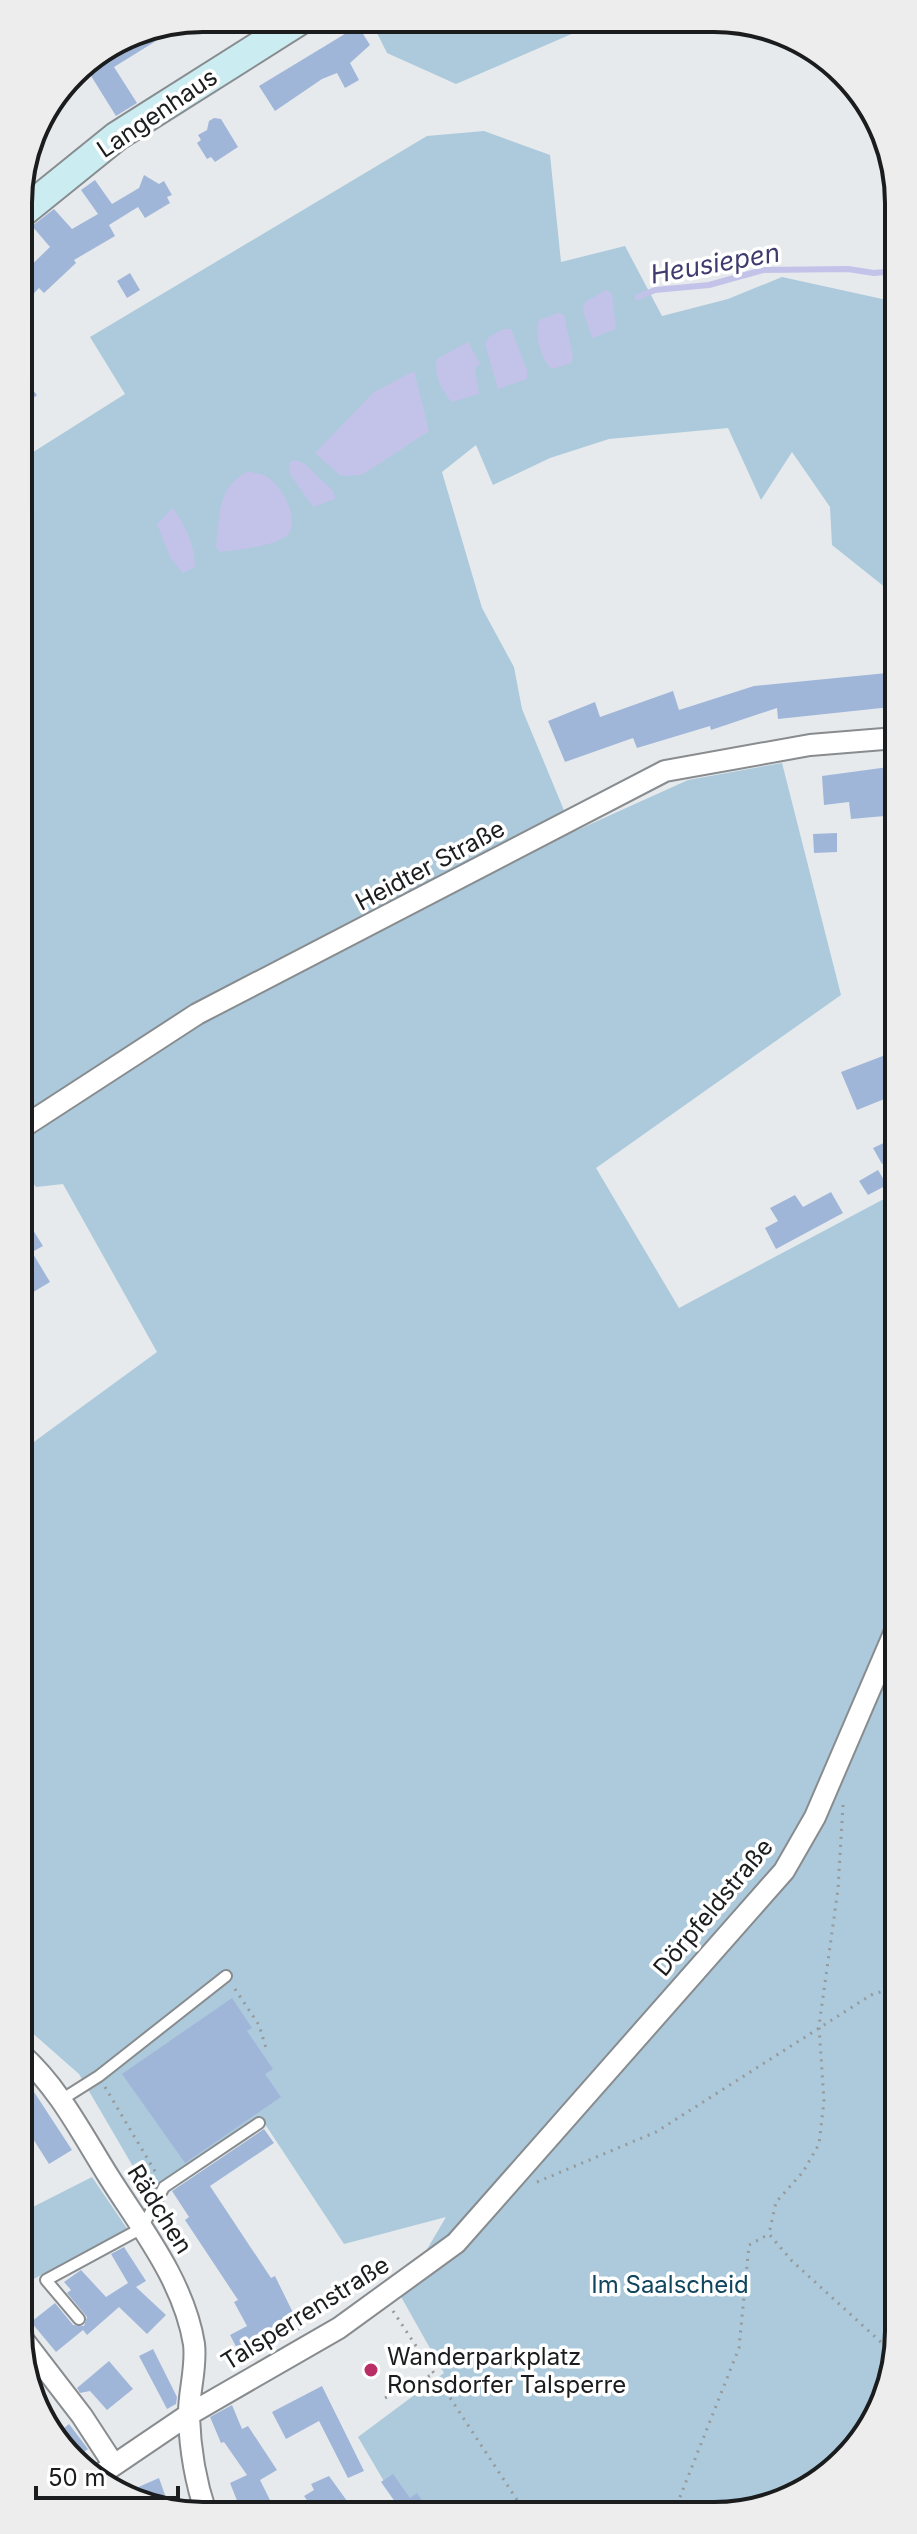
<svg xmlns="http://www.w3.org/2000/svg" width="917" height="2534" viewBox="0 0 917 2534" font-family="Inter,sans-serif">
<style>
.green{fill:#accadc}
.water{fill:#c3c3ea}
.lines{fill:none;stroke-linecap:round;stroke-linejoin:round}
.stream{stroke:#c3c3ea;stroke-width:6}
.building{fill:#a0b6d9}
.lane-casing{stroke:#888c8f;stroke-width:14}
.street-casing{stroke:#888c8f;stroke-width:24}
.secondary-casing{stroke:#888c8f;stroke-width:32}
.path{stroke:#96999b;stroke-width:3;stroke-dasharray:2 6;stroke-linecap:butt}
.lane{stroke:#fff;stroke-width:10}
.street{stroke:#fff;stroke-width:20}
.secondary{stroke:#cbedf2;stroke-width:28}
.poi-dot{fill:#b92e67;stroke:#fff;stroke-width:3}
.labels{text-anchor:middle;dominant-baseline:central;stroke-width:7;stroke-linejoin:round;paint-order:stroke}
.street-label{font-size:24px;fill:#1b1c1d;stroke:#fff}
.park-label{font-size:24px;fill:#10455e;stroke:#fff}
.poi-label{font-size:24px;fill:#1b1c1d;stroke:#fff;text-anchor:start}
.water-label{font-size:26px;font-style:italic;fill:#3f3b6f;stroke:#fff}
.rim{fill:none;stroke:#1b1c1d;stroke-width:4}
</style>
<rect width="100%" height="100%" fill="#e6eaed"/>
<path class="green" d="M370,19L597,21V23L456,84L387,53Z
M484,131L550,155L561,262L625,246L662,316L728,299L782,277L896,302V596L832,545L830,507L792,452L761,500L728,428L609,439L550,458L493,485L476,445L442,472L482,608L514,667L522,709L573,832L688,780L782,763L841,995L596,1168L679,1308L897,1192L899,2343L853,2453L751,2512H402L358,2437L444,2373L400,2295L446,2217L344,2244L261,2118L149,2194L79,2074L21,2023L20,1452L157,1352L63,1184L36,1187L20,1165L19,683L24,682L19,658V461L125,394L90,337L427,136Z
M92,2177L128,2230L22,2285L21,2213Z"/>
<path class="water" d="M606,290L612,294L616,329L592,338L583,310L585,302Z
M558,313L564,315L573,357L571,363L552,369C541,361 534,334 539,320Z
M503,329H511L527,370V379L498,389L485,344L489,337Z
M468,342L480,364L475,368L479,394L452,402C442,391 433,374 437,359Z
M414,371L429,431L362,475L341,476L315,453L374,392Z
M294,460L304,463L334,492L335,499L313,507L290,474L289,463Z
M248,471C253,473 261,474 266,476C283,486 305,527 282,539C265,547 238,550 220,552L216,547C220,517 216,488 248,471Z
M173,508C185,526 195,545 195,567L183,573L171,559L157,524Z"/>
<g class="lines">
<path class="stream" d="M638,297L655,290L709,285L763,270L848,269L874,273L896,271"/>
</g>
<path class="building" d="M358,26L370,45L350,63L359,80L345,88L337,73L322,79L275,111L259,86Z
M148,29L156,41L114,67L137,103L116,116L83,63L132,32Z
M214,118L221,119L238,147L215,162L211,157L207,159L197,143L201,140L198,135L207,130L209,121Z
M144,175L159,184L164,181L172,195L167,197L170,203L145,218L138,207L109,225L115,236L74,260L76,263L44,293L39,288L19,309V277L50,247L32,226L54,209L72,229L98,214L81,190L95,180L112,204L139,188Z
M130,273L140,290L127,298L117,281Z
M19,374L37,395L19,410Z
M887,673L891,707L778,719L777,708L711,730L710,726L637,748L633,738L565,762L548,721L595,702L600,717L673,691L679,710L754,686Z
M896,766V815L851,819L849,802L824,805L822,776Z
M837,833V852L814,853L813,834Z
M888,1054L897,1076V1094L857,1110L841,1072Z
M892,1139L897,1156L882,1164L873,1148Z
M878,1170L887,1185L868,1195L859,1181Z
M831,1192L843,1213L776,1249L765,1228L778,1221L770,1208L795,1195L803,1207Z
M20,1209L43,1246L32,1252L50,1282L30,1294L20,1277Z
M232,1998L252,2028L247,2031L273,2069L265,2074L281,2097L185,2163L122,2074Z
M21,2072L72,2150L49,2164L21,2120Z
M264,2129L274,2143L210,2186L271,2278L275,2276L301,2329L243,2360L230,2335L247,2326L234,2302L238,2300L185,2220L189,2217L172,2191Z
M124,2247L146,2281L136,2287L166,2315L147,2334L119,2307L87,2335L83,2330L56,2352L31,2322L55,2303L73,2325L84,2326L87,2317L67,2293L71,2290L64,2282L81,2270L106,2297L128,2283L111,2254Z
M153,2349L177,2397L176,2404L167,2409L139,2356Z
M109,2361L133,2389L107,2410L90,2391L80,2393L77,2388Z
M322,2386L364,2471L348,2478L319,2421L286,2439L272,2412Z
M232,2405L242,2429L248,2426L277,2470L260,2480L276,2512L243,2513L238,2503L230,2483L247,2475L224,2442L221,2443L210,2417Z
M69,2424L88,2449L72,2461L57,2434Z
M393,2474L410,2498L417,2493L426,2506L421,2512H390L398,2506L381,2482Z
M329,2476L355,2512H336L328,2501L314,2510L304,2496L314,2490L311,2484Z
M159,2478L165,2495L148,2502L127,2492Z"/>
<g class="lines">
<g class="lane-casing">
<path id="lane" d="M61,2100L99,2076L226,1976
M79,2319L46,2280L142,2228L164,2187L259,2123"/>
</g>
<g class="street-casing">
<path id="street" d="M20,1129L197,1014L665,771L810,745L896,738
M21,2054C59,2088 82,2134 109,2177C142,2229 184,2282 194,2344C197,2369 188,2393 189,2417C190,2449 196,2483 206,2513
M22,2338L82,2416L114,2465
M98,2476L188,2415L339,2328L456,2243L784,1871L815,1817L898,1624"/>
</g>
<g class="secondary-casing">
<path id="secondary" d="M18,216L117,136L302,19"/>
</g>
<path class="path" d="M843,1805L838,1889L819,2026L824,2101L819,2144L803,2172L776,2202L769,2234L792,2261L894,2354
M235,1989L259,2025L266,2048
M105,2087L156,2173
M537,2182L656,2132L871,1995L898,1986
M393,2311L525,2512
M385,2398L433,2374
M674,2512L739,2348L749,2245L769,2234"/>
<use href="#lane" class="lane"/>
<use href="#street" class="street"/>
<use href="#secondary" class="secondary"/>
</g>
<circle class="poi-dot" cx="371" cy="2370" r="8"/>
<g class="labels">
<g class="street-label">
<text transform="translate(157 113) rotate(-34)">Langenhaus</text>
<text transform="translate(430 865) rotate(-28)">Heidter Straße</text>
<text transform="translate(713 1907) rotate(-50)">Dörpfeldstraße</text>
<text transform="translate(160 2209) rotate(58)">Rädchen</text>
<text transform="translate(305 2313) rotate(-32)">Talsperrenstraße</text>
</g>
<g class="park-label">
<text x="670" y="2284">Im Saalscheid</text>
</g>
<g class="poi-label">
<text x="387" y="2356">Wanderparkplatz<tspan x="387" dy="28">Ronsdorfer Talsperre</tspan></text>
</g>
<g class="water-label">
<text transform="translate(715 263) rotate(-10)">Heusiepen</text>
</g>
</g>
<path d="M0 0H917V2534H0ZM203 32H714A171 171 0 0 1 885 203V2331A171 171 0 0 1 714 2502H203A171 171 0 0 1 32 2331V203A171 171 0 0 1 203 32Z" fill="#ededed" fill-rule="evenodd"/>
<path class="rim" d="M203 32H714A171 171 0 0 1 885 203V2331A171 171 0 0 1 714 2502H203A171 171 0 0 1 32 2331V203A171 171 0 0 1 203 32Z"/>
<path d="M36 2486v12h142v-12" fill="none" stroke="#1b1c1d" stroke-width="4"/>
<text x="48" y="2486" font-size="24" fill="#1b1c1d" stroke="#ffffff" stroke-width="6" paint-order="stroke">50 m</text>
</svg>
